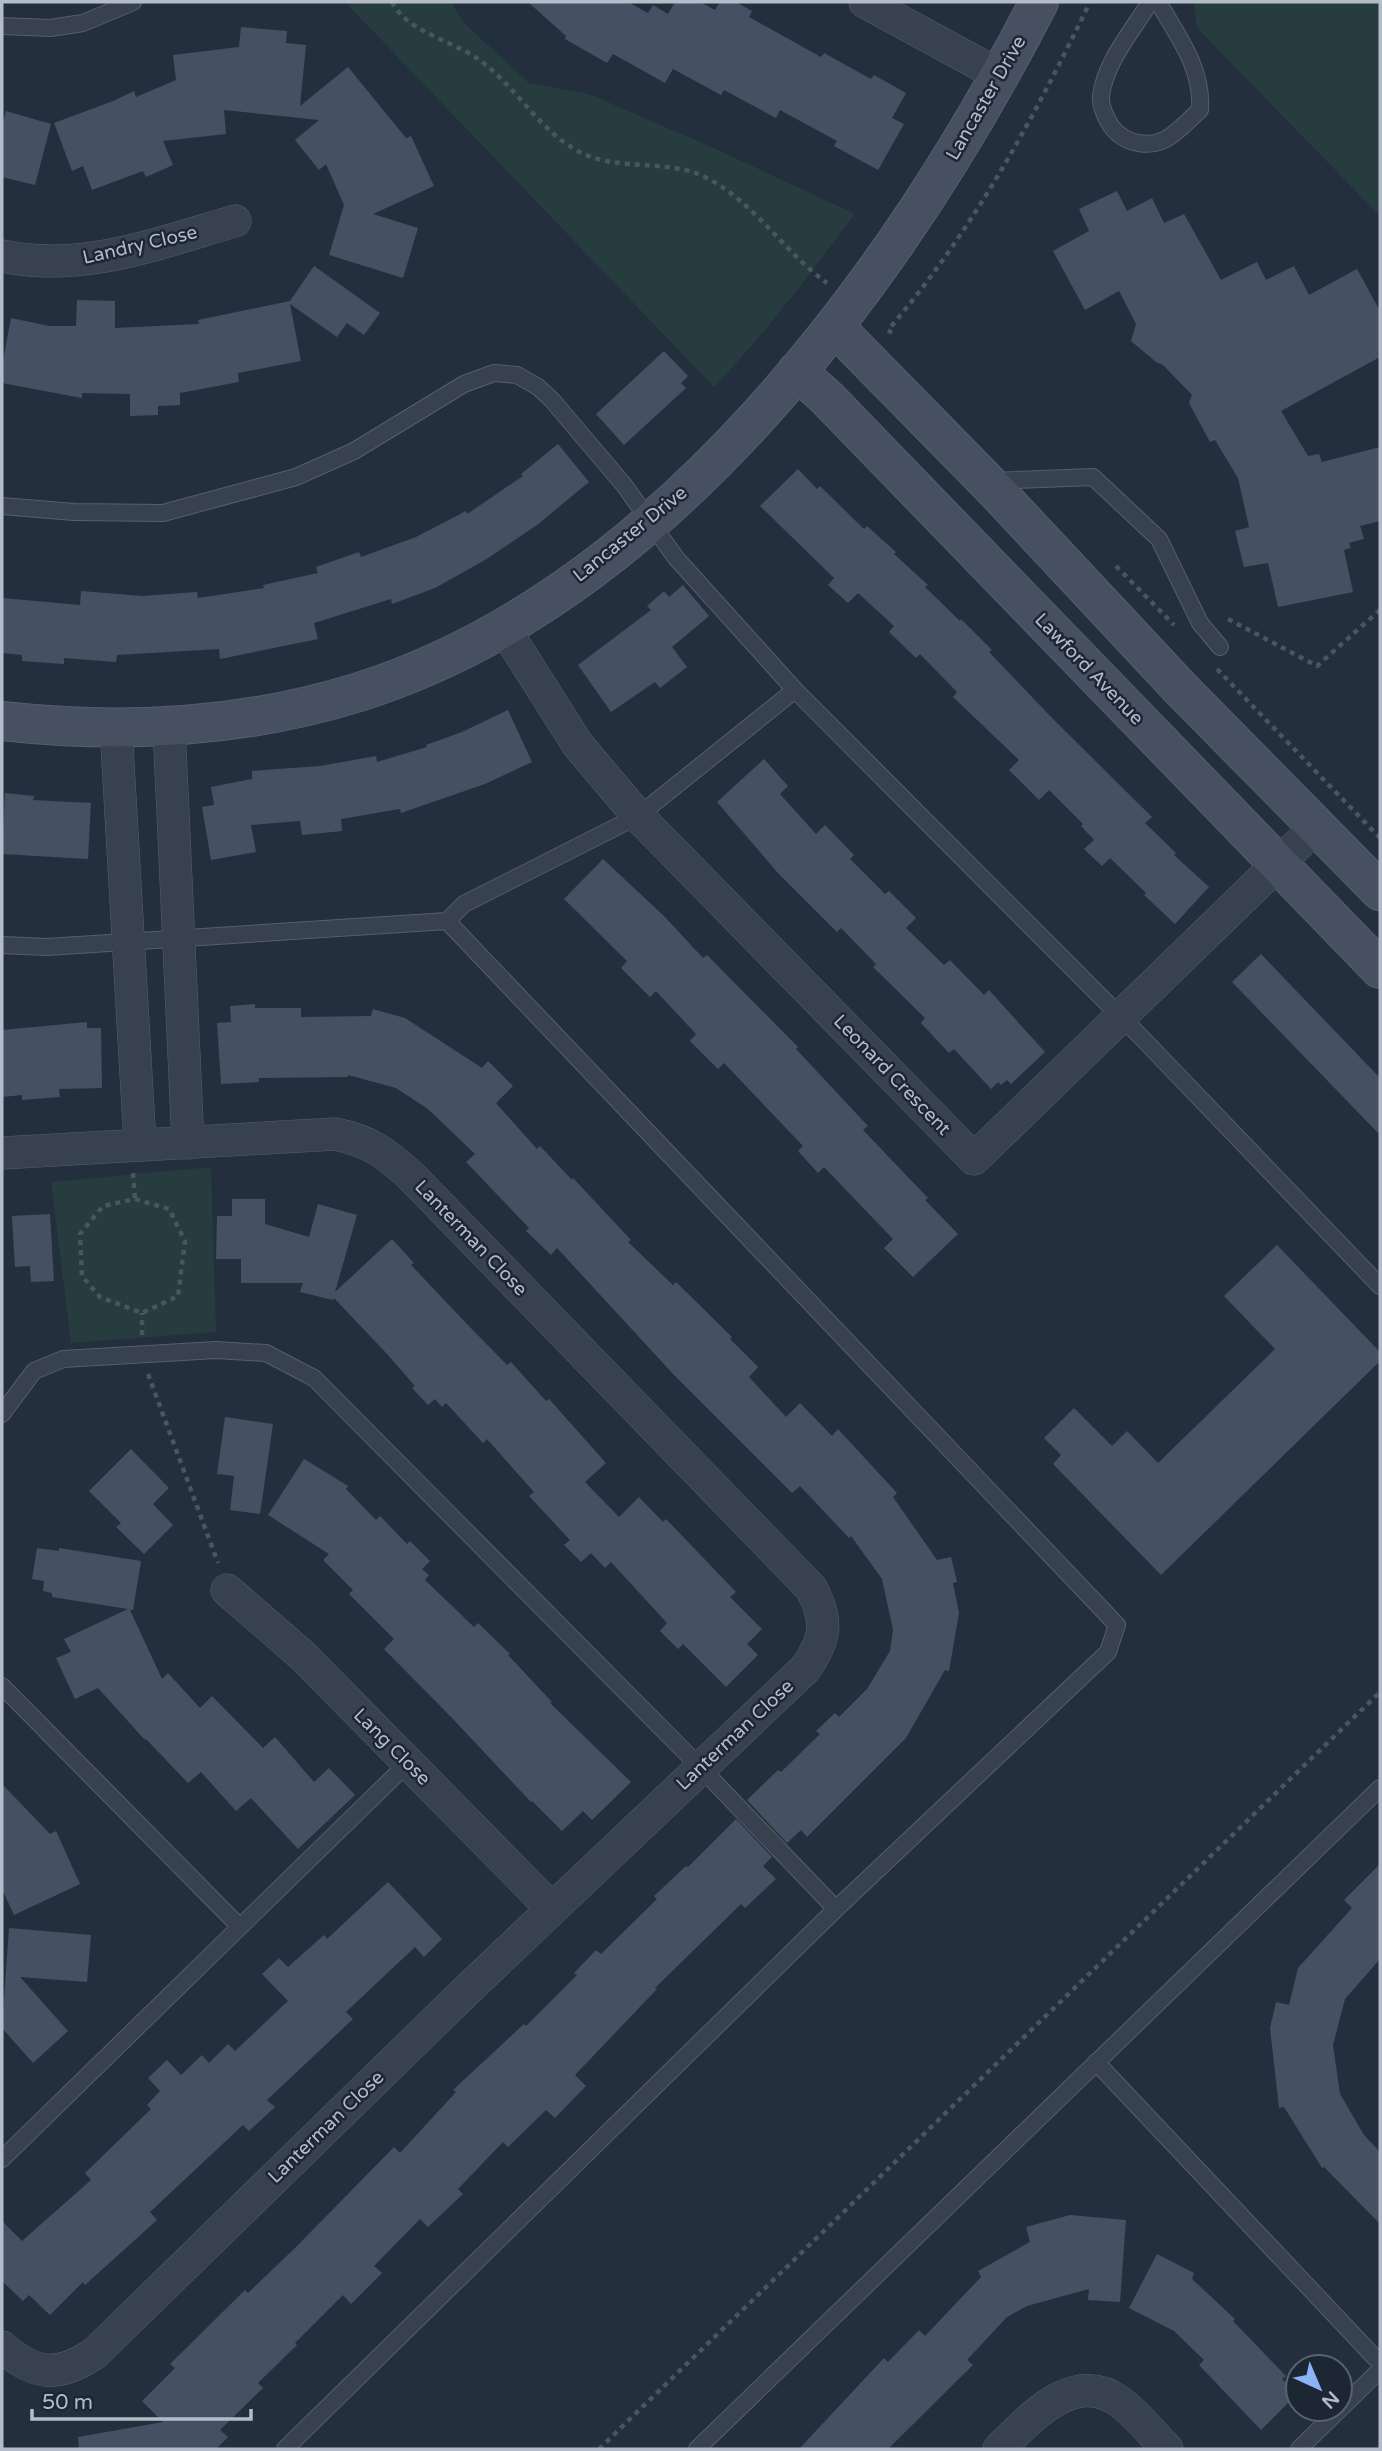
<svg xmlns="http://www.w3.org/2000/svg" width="1382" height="2451" viewBox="0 0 1382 2451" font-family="'Varela Round',sans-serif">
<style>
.green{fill:#263c3f}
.building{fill:#455162}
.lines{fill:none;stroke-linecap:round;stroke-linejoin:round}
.lane-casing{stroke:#565f6c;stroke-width:18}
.street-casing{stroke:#565f6c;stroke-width:33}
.secondary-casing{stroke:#565f6c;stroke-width:40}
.path{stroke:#44595c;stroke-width:4.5;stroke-dasharray:5 5;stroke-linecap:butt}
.lane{stroke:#38414e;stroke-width:16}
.street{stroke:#38414e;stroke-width:32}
.secondary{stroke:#465061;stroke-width:38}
.labels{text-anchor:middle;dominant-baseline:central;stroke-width:5;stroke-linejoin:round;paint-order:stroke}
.street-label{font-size:19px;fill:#b4bcc9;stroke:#1d2633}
</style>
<rect width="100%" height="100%" fill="#242f3e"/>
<path class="green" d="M345,2H451L463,22L529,83L589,94L707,145L855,214C810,274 766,333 714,387Z
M1194,2H1380V216L1197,28Z
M211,1167L216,1332L71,1343L51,1182Z"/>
<path class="building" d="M528,2H628L648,13L653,5L668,14L675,2H700L715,10L720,2H736L752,11L749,17L821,57L824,53L871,79L874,75L906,93L892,118L904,124L878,170L834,146L837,141L780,110L776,118L724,90L721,95L673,69L665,83L613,54L607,63L565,39L566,36Z
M241,27L287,31L286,43L306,45L300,106L348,67L406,138L411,136L434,186L373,214L418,228L403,278L329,255L344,205L326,164L319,170L295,140L319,120L224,110L226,134L163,141L173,165L146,177L143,171L92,190L83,166L72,171L54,123L113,101L134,91L136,97L176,80L173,55L239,47Z
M6,111L51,124L35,185L2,177V125Z
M1117,191L1127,211L1152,198L1164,223L1184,214L1221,280L1257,262L1266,280L1294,266L1309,295L1357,269L1380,311V357L1281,411L1308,456L1319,454L1322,462L1380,447V521L1360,526L1364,539L1349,543L1351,548L1344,550L1353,592L1278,607L1268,563L1244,567L1235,531L1249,527L1238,478L1215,440L1210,442L1189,403L1192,395L1163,365L1156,362L1131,341L1136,324L1119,291L1085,310L1053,251L1089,231L1079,209Z
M314,266L380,313L364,335L347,323L337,337L290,304L301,361L238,373L239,382L180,393V405L158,406V415L130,416V394L82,393V398L2,383V366L11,318L49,326H76L77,300L115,301V328L199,324L198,320L290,301Z
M664,351L688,376L681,383L686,388L624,445L596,414Z
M558,444L589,482L537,525L485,560L435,588L392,604L391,599L314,623L318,639L220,659L219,649L117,655L116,662L64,658V664L22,661V655L2,653V598L80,605L81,591L142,596L197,592L198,598L264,588L263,585L318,573L316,567L359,552L361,557L416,537L466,511L467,514L523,476L521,474Z
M798,469L817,489L820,486L864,529L867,526L896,552L894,554L928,585L925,587L960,621L961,619L992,650L989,652L1053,719L1152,817L1145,823L1176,853L1174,855L1209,887L1175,924L1144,895L1146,893L1110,858L1102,866L1084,849L1094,840L1081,826L1083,824L1049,790L1039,800L1009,770L1019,760L953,697L957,692L920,654L916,658L889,632L894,626L858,593L848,603L828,585L834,578L760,506Z
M683,585L709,616L672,647L687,667L660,688L655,682L611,712L578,665L651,610L647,606L664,591L669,597Z
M508,710L532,762L485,784L401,813L400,809L341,819L342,831L302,835L300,821L251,825L256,852L211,860L202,807L214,805L211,787L252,779V771L320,766L376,756L377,762L427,747L426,745L462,732Z
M764,759L788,786L780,794L816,834L825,825L854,855L850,859L885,894L889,891L916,918L906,928L944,965L950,960L984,995L989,990L1045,1052L1011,1084L1007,1080L1001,1085L998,1082L991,1089L954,1049L949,1053L921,1023L925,1018L873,967L876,964L841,928L837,932L777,872L717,802Z
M5,793L34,796L33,800L91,803L88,859L2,854Z
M603,859L664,916L703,958L707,955L798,1047L796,1049L868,1126L863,1130L928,1198L925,1200L958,1234L913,1277L884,1248L893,1239L824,1167L818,1173L798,1151L803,1146L724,1063L718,1069L690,1041L696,1034L656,991L650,997L621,968L627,961L564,899Z
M1261,954L1380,1078V1135L1232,982Z
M255,1004V1008H301V1017L371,1016L373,1009L405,1018L482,1068L488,1061L513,1086L496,1103L537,1149L540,1146L572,1180L573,1178L631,1240L628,1242L673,1285L676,1282L732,1337L730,1339L758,1367L749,1377L786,1417L800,1403L832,1436L838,1429L897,1493L893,1497L937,1560L951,1557L957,1582L953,1583L959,1613L949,1671L945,1670L906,1738L807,1837L801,1830L787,1843L747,1800L778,1770L781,1772L820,1734L816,1731L835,1713L839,1717L867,1689L890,1651L893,1630L882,1579L851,1536L849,1538L800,1486L792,1493L674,1375L557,1248L551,1255L526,1231L529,1228L466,1162L475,1154L428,1109L396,1088L348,1075V1077L259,1078V1082L221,1084L217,1023L231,1022L230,1006Z
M87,1022V1028H101L102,1088L59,1089L60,1097L22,1100V1095L2,1097V1030Z
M232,1199H265V1224L309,1237L318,1204L357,1215L335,1292L392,1239L414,1263L411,1265L465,1322L507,1365L511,1362L546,1401L549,1399L606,1463L585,1482L619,1517L639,1497L663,1522L666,1519L736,1592L730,1597L762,1629L747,1644L758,1655L726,1687L683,1644L678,1649L660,1631L667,1623L611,1562L605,1568L591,1553L581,1562L564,1545L570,1540L529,1496L534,1492L487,1439L483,1443L446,1403L442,1407L435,1399L428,1405L412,1388L415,1386L387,1354L334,1298L333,1300L300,1292L303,1283H241V1259H216L217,1216H232Z
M50,1214L54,1281L31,1282L30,1266L15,1267L12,1216Z
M1277,1245L1380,1352V1361L1161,1575L1053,1464L1061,1455L1044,1438L1074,1408L1112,1446L1127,1431L1158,1463L1275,1349L1224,1296Z
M225,1417L273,1424L260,1514L230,1510L234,1476L217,1474Z
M131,1449L169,1488L153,1504L173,1525L144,1554L116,1527L121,1523L89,1491Z
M304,1459L348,1486L346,1489L376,1520L380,1516L407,1544L410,1541L430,1561L422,1569L429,1575L425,1580L474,1627L478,1623L510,1654L508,1655L552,1702L550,1703L631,1782L592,1820L583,1811L562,1831L532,1801L531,1802L452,1718L384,1649L394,1639L349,1594L353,1590L323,1560L329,1554L268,1515Z
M37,1548L59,1551V1548L141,1561L133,1610H130L162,1679L168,1673L200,1708L212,1696L263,1748L275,1737L314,1782L329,1768L355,1795L298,1849L251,1798L236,1811L201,1772L188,1783L146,1739L145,1740L98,1688L75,1699L56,1658L71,1652L64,1639L128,1609L52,1597V1593L43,1591L44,1581L32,1579Z
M2,1784L50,1834L56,1831L80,1884L14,1915L2,1889Z
M736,1819L772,1857L763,1866L776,1879L745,1908L741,1904L655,1988L657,1989L575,2075L586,2086L555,2118L546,2110L508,2147L503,2142L458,2189L463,2194L428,2227L420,2219L374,2266L382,2273L351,2304L343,2295L295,2343L297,2345L258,2383L263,2388L220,2430L228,2437L216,2449H79L78,2437L163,2422L142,2401L175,2368L170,2364L245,2290L248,2293L295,2248L394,2147L400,2153L456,2092L453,2090L524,2024L526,2026L577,1975L574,1973L596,1950L601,1954L657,1899L654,1896L686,1866L688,1867Z
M1380,1864V1959L1345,1999L1333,2045L1340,2094L1364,2135L1380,2152V2224L1324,2167L1322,2168L1284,2107L1279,2108L1270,2028L1276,2002L1289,2005L1298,1968L1352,1908L1344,1900Z
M388,1882L442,1939L424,1957L415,1947L346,2012L353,2019L267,2100L275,2107L249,2131L243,2125L150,2212L157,2220L85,2285L83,2282L50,2315L29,2295L23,2301L2,2281V2221L22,2241L91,2180L85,2173L151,2109L147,2105L160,2091L148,2078L167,2060L181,2075L202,2055L209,2063L228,2044L235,2051L288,2001L262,1974L279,1958L288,1967L324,1935L327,1939Z
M9,1928L91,1935L87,1982L20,1977L68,2031L33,2063L2,2028Z
M1070,2215L1126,2220L1120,2302L1088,2300L1089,2289L1027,2306L1007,2317L967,2360L973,2365L888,2449H799L884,2358L888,2362L919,2330L925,2336L981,2277L978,2271L1030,2242L1026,2227Z
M1157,2254L1194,2273L1192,2279L1235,2319L1233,2321L1286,2376L1282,2379L1297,2394L1261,2430L1199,2365L1204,2360L1174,2331L1129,2308Z"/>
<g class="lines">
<g class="lane-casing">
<path id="lane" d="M1150,2C1133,30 1105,62 1101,96C1100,105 1106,118 1111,126C1125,145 1153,150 1172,135C1182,128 1191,118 1200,110C1203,69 1178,36 1158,2
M2,26L50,28L83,23L133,2
M992,481L1093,477L1159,539L1200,623L1220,647
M2,506L74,512L163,513L296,477L354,451L464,384L494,373L517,375L538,387L552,400L624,485L676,558L795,690L1142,1038L1380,1286
M2,945L47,947L447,921L464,904L638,816L795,690
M2,1414L34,1371L63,1359L216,1350L266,1353L314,1378L700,1767L836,1909
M2,1686L240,1927
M1096,2062L1380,2363
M2,2159L408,1763
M285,2449L836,1909L1108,1652L1117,1625L447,921
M697,2449L1380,1788
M1299,2449L1380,2370"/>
</g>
<g class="street-casing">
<path id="street" d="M865,2L1001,76
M2,256C83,273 158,243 235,221
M504,628L578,745L638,816L974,1159L1317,826
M169,726L188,1143
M116,728L140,1144
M2,1153L335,1134C370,1141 386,1153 412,1177L811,1588C829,1621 826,1639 805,1669L466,1991L95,2353C58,2378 36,2376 2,2347
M227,1590L304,1657L552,1909
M999,2449C1030,2419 1073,2368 1120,2402C1137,2414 1152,2434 1167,2449"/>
</g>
<g class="secondary-casing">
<path id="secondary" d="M834,326L995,490L1181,689L1380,891
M797,371L827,398L1380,969
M2,721C120,734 244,728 359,692C665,595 898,276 1039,2"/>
</g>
<path class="path" d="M392,2C405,30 451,41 475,57C515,83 538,132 582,153C621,172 669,158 707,178C755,203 783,251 827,283
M892,333L888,330C973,231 1034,118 1090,2
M1116,566L1174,625
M1228,619L1317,666L1380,610
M1217,669L1380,838
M133,1173L135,1199
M135,1199L169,1209L185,1241L178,1296L142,1313L100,1297L82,1276L80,1234L103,1206Z
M142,1335V1313
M148,1374L218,1563
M599,2449L1380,1692"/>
<use href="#lane" class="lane"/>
<use href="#street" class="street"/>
<use href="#secondary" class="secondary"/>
</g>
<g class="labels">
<g class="street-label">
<text transform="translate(986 98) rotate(-60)">Lancaster Drive</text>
<text transform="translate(140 245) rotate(-13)">Landry Close</text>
<text transform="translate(630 534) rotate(-39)">Lancaster Drive</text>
<text transform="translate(1089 669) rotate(46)">Lawford Avenue</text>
<text transform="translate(892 1075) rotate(46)">Leonard Crescent</text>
<text transform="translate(471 1238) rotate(46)">Lanterman Close</text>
<text transform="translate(735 1735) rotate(-43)">Lanterman Close</text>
<text transform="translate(392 1747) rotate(45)">Lang Close</text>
<text transform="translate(326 2127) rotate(-44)">Lanterman Close</text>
</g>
</g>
<rect width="1382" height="2451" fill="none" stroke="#b4bcc9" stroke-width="7"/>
<g transform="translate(1319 2388) rotate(136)"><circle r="33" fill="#1d2633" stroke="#59626f" stroke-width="2"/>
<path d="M0-5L12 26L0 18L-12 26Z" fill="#8ab4f8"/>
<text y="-10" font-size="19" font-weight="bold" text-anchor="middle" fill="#b4bcc9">N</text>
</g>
<path d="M32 2409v10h219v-10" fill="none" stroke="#b4bcc9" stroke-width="3.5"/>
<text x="42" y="2409" font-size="21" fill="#b4bcc9" stroke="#1d2633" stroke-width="5" paint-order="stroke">50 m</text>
</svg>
